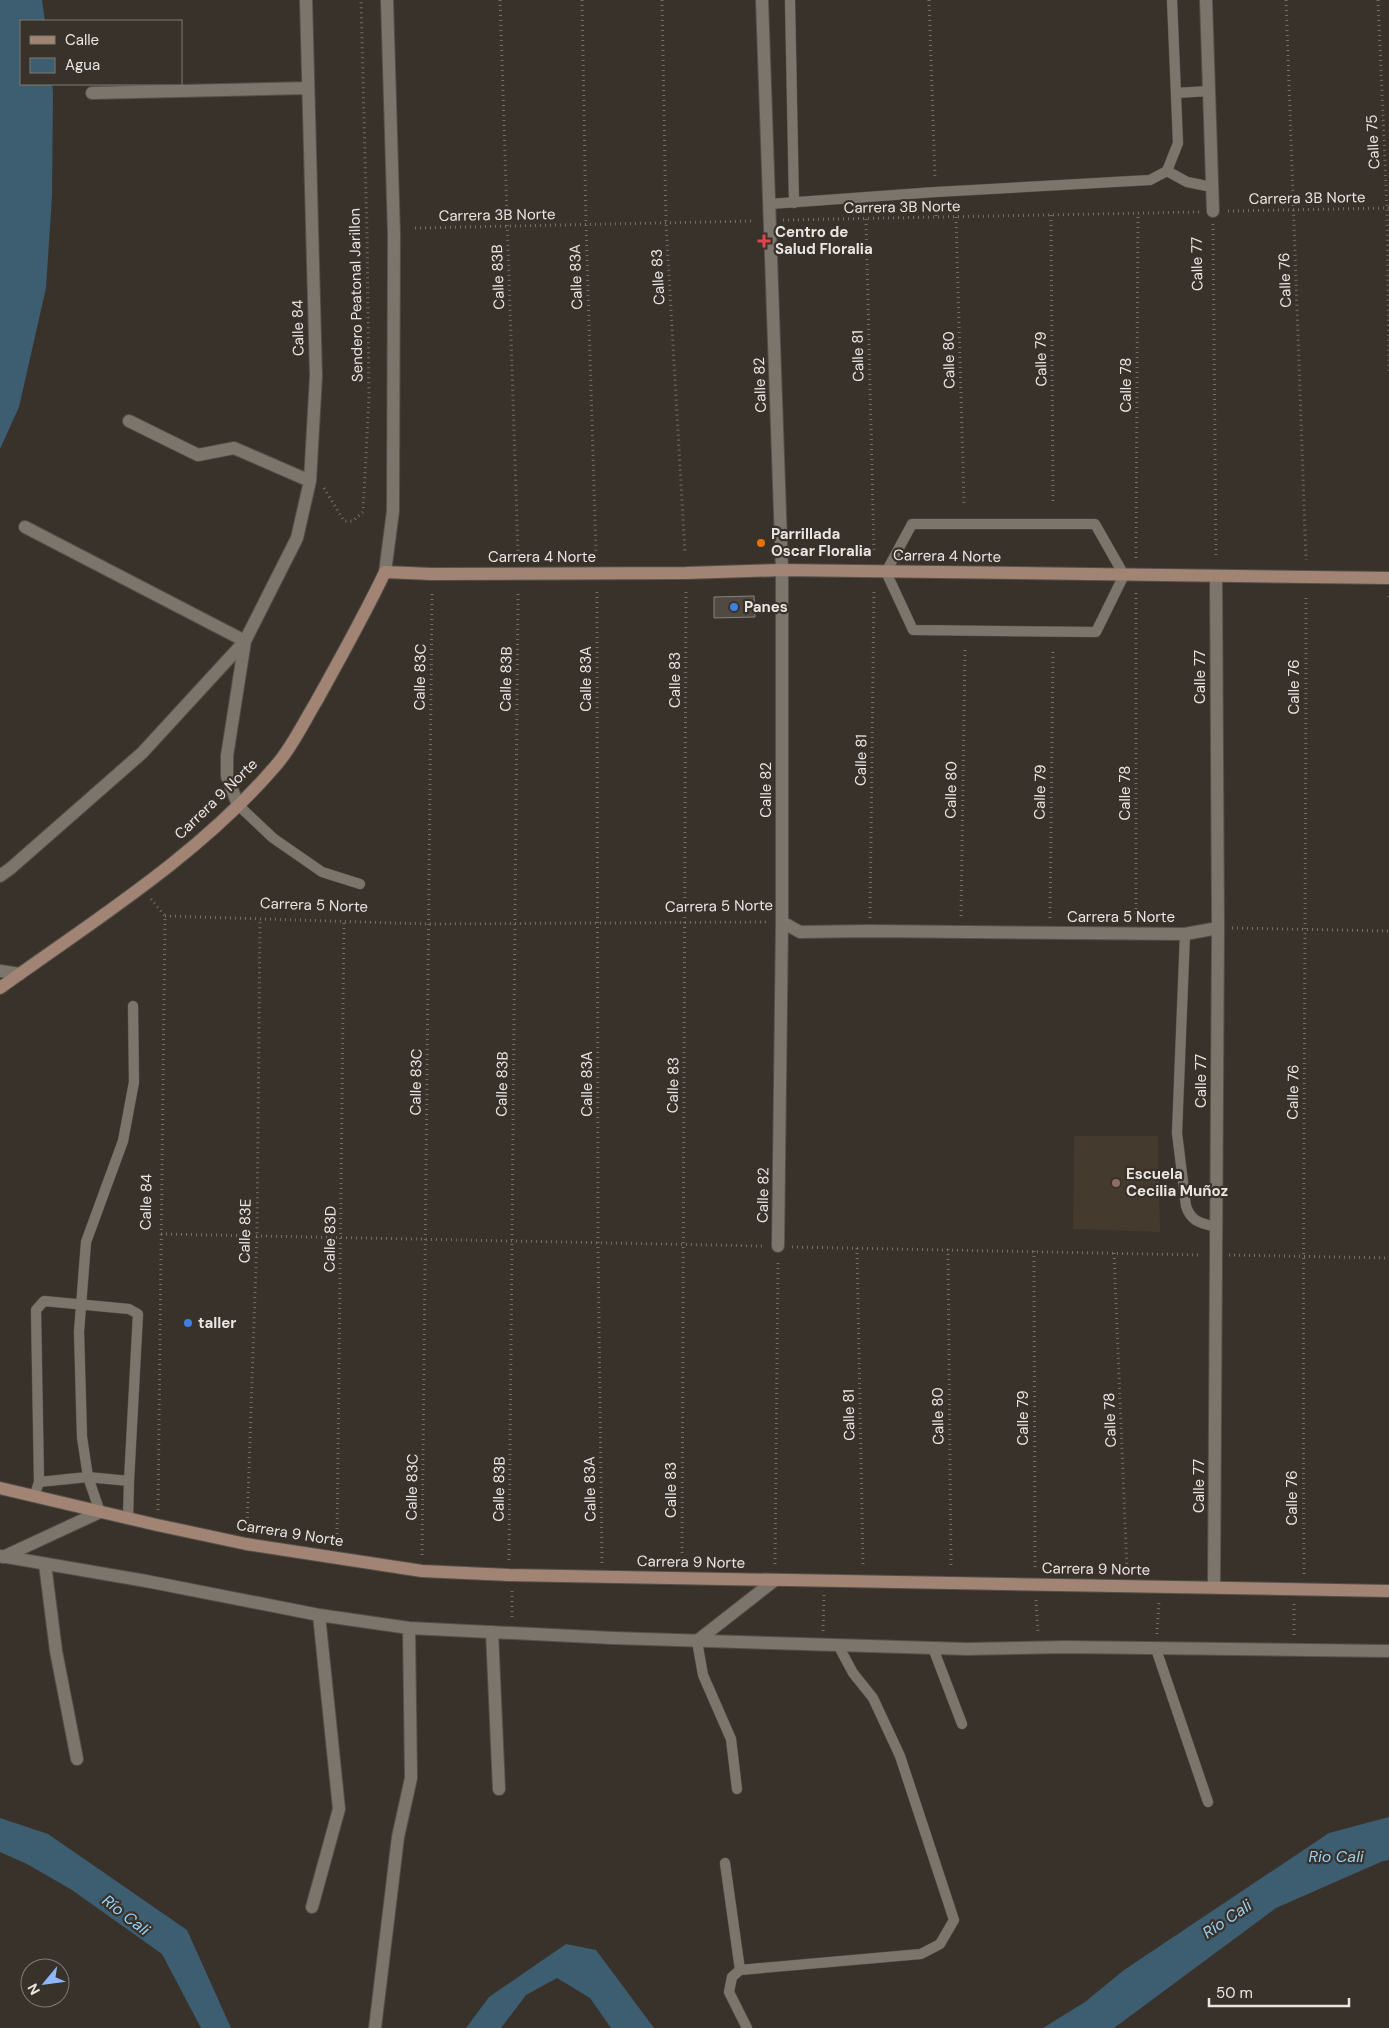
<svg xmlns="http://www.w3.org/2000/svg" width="1389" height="2028" viewBox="0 0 1389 2028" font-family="'DM Sans',sans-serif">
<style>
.built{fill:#443a2d}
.water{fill:#3d5d70}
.building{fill:#504a42;stroke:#8a8279}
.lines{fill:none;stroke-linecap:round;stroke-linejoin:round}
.lane-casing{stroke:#544f48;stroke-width:11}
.street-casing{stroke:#544f48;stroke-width:14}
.secondary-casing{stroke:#544f48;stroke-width:14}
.path{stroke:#756f69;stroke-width:3;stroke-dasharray:1 4;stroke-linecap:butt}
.lane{stroke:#7c756c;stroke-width:10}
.street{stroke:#7c756c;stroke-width:12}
.secondary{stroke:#a18473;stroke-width:12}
.health-dot{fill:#e0444e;stroke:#39322b;stroke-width:2}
.food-dot{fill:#e8710a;stroke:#39322b;stroke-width:2}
.shop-dot{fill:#3f7fe0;stroke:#39322b;stroke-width:2}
.education-dot{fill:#8d6e63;stroke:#39322b;stroke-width:2}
.labels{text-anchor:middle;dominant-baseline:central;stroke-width:4.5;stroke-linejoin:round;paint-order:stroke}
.street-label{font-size:15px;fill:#e9e5e0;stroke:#39322b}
.poi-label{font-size:15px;font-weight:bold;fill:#e9e5e0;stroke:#39322b;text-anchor:start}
.water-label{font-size:16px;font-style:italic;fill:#96d1f5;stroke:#39322b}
</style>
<rect width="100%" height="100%" fill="#39322b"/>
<path class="built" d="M1074,1136H1158L1160,1232L1073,1229Z"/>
<path class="water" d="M0,0H42L45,21H21V84H52L53,92L52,196L46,288L19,407L0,449Z
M1389,1817V1860L1383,1861L1276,1908L1114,2028H1043L1085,2002L1124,1970L1329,1833Z
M0,1818L48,1834L187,1930L231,2028H201L162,1954L72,1890L27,1864L0,1852Z
M566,1944L596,1950L654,2028H611L590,1998L557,1978L526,1995L501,2028H466L489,1997Z"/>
<path class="building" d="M754,596L755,617L714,618V597Z"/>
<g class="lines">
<g class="lane-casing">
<path id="lane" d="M790,0L794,203
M1176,93L1209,91
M1167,171L1187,182L1212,187
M770,204L936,192L1150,180L1167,171L1178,143L1172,0
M912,524H1095L1124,575L1096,632L913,630L886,572Z
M238,805L273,838L322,872L360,884
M1185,934L1177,1133L1186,1206C1191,1222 1201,1223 1216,1227
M34,1497L39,1482L88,1477L129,1481L138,1314L129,1309L44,1301L36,1310L39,1482
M100,1512L88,1477L82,1437L79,1332L86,1242L123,1141L134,1082L133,1006
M128,1519L129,1481
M697,1641L703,1675L731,1739L737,1789
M933,1648L962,1724
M1156,1649L1208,1802
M725,1863L740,1970
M747,2028L729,1992L732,1977L740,1970L921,1954L940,1944L954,1920L900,1756L873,1698L853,1673L838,1645"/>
</g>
<g class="street-casing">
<path id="street" d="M762,0L782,570V922L778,1246
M1206,0L1213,211
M92,93L308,88
M129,421L198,455L234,448L310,481
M25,527L245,641
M385,572L393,511L394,234L387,0
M238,805L227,776V756L245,641
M0,876L11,868L142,753L245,641L297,538L310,481L316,376L306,0
M782,922L800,932L870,931L1185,934L1218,928
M0,971L20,974
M0,1556L146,1581L319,1615L409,1628L613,1638L967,1649L1065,1647L1389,1651
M3,1557L100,1512
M45,1564L56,1651L77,1759
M1214,1587L1218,928L1216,576
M492,1632L499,1789
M697,1641L775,1580
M312,1907L339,1809L319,1615
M375,2028L398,1837L411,1778L409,1628"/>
</g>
<g class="secondary-casing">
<path id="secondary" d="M0,988C96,919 201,854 278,763C293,745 304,722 316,702C340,659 364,616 385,572L432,574L686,573L782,570L1389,578
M0,1488L157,1525L246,1544L422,1571L509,1575L1389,1591"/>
</g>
<path class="path" d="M500,0L518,553
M582,0L586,224L596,553
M662,0L666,223L685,553
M929,0L935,179
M1286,0L1306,560
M1378,0L1387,208L1389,374
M936,205V217
M1228,211L1389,208
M1051,215L1053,503
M956,217L964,503
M866,219L874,553
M783,220L1200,212
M1213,224L1216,559
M415,228L755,221
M324,488L344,521H353L363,512L369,397L367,233L361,0
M1136,558L1138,213
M597,592L598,1243L602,1564
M1136,593V918
M1389,596V598
M151,899L165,916L158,1510
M165,916L429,924L767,922
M961,916L965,648
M870,918L874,589
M1050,918L1053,650
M1232,928L1389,931
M161,1234L763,1246
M792,1247L1201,1255
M857,1248L863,1566
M948,1249L951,1568
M1034,1251L1035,1571
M1114,1253L1127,1571
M1229,1255L1389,1258
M247,1528L257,1236L260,919
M337,1544L344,922
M422,1555L432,594
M509,1560L518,593
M682,1563L686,591
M775,1564L778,1261
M1304,1574C1302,1248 1306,922 1306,595
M1036,1600L1038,1633
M512,1617V1589
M823,1631L824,1595
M1157,1634L1159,1600
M1294,1635V1604"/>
<use href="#lane" class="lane"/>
<use href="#street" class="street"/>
<use href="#secondary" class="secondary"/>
</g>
<path class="health-dot" d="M761.5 233.5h5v5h5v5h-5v5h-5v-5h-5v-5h5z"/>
<circle class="food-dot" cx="761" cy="543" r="5"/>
<g class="shop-dot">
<circle cx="734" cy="607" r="5"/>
<circle cx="188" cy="1323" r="5"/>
</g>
<circle class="education-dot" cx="1116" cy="1183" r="5"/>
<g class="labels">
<g class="street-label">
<text transform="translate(1373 142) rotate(-93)">Calle 75</text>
<text transform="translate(1307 198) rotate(-1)">Carrera 3B Norte</text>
<text transform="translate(902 207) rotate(-1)">Carrera 3B Norte</text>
<text transform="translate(497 215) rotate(-1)">Carrera 3B Norte</text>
<text transform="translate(1197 264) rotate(-91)">Calle 77</text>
<text transform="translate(498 277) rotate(-92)">Calle 83B</text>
<text transform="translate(576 277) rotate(-92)">Calle 83A</text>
<text transform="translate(658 277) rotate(-93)">Calle 83</text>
<text transform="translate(1285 280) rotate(-92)">Calle 76</text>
<text transform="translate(356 295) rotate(-91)">Sendero Peatonal Jarillon</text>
<text transform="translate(298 328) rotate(-91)">Calle 84</text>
<text transform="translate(858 356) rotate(-91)">Calle 81</text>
<text transform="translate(1041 359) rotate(-91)">Calle 79</text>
<text transform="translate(949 360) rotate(-91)">Calle 80</text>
<text transform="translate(760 385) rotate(-92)">Calle 82</text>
<text transform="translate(1126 385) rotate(-90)">Calle 78</text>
<text transform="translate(947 556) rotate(1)">Carrera 4 Norte</text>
<text x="542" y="557">Carrera 4 Norte</text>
<text transform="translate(420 677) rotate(-89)">Calle 83C</text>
<text transform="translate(1200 677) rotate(-90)">Calle 77</text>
<text transform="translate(506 679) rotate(-89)">Calle 83B</text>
<text transform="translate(586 679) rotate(-90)">Calle 83A</text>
<text transform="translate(675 680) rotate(-90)">Calle 83</text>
<text transform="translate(1294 687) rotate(-90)">Calle 76</text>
<text transform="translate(861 760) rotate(-89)">Calle 81</text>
<text transform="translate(766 790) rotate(-90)">Calle 82</text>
<text transform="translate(951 790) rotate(-89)">Calle 80</text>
<text transform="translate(1040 792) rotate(-89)">Calle 79</text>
<text transform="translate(1125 793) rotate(-90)">Calle 78</text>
<text transform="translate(216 799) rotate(-44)">Carrera 9 Norte</text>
<text transform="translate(314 905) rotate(2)">Carrera 5 Norte</text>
<text transform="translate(719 906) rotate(-1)">Carrera 5 Norte</text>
<text x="1121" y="917">Carrera 5 Norte</text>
<text transform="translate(1201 1081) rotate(-90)">Calle 77</text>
<text transform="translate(416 1082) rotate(-89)">Calle 83C</text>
<text transform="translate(502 1084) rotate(-89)">Calle 83B</text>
<text transform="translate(587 1084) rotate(-90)">Calle 83A</text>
<text transform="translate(673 1085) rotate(-89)">Calle 83</text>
<text transform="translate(1293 1092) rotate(-89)">Calle 76</text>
<text transform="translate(763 1195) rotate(-89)">Calle 82</text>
<text transform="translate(146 1202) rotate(-89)">Calle 84</text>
<text transform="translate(245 1231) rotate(-89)">Calle 83E</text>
<text transform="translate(330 1239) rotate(-89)">Calle 83D</text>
<text transform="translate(849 1415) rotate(-91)">Calle 81</text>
<text transform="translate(938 1416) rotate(-91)">Calle 80</text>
<text transform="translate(1023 1418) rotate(-90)">Calle 79</text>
<text transform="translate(1110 1420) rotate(-92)">Calle 78</text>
<text transform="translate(1199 1486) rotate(-90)">Calle 77</text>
<text transform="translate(412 1487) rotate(-89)">Calle 83C</text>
<text transform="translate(499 1489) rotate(-89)">Calle 83B</text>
<text transform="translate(590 1489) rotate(-91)">Calle 83A</text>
<text transform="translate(671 1490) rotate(-90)">Calle 83</text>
<text transform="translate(1292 1498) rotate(-90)">Calle 76</text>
<text transform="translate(290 1533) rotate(9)">Carrera 9 Norte</text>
<text transform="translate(691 1562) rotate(1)">Carrera 9 Norte</text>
<text transform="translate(1096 1569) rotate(1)">Carrera 9 Norte</text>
</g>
<g class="poi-label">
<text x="775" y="232">Centro de<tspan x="775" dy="17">Salud Floralia</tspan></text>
<text x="771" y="534">Parrillada<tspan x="771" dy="17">Oscar Floralia</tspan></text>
<text x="744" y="607">Panes</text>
<text x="1126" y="1174">Escuela<tspan x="1126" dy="17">Cecilia Muñoz</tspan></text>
<text x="198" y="1323">taller</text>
</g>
<g class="water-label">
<text x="1336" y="1856">Rio Cali</text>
<text transform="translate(126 1915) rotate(38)">Río Cali</text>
<text transform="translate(1227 1919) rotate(-34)">Río Cali</text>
</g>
</g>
<rect x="20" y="20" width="162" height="65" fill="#39322b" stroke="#7f7a73"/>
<rect x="30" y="36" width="25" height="8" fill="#a18473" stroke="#7f7a73"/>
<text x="65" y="45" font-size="15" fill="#e9e5e0">Calle</text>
<rect x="30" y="58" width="25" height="15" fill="#3d5d70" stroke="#7f7a73"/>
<text x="65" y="70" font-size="15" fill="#e9e5e0">Agua</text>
<g transform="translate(45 1983) rotate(241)"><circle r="24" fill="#39322b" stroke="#7f7a73"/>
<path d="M0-4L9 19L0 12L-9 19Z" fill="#8db9fc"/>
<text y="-8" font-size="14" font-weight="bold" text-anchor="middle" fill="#e9e5e0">N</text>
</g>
<path d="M1209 1998v8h140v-8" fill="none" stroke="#e9e5e0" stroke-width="2.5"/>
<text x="1216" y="1998" font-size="15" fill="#e9e5e0" stroke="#39322b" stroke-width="4" paint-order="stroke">50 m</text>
</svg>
